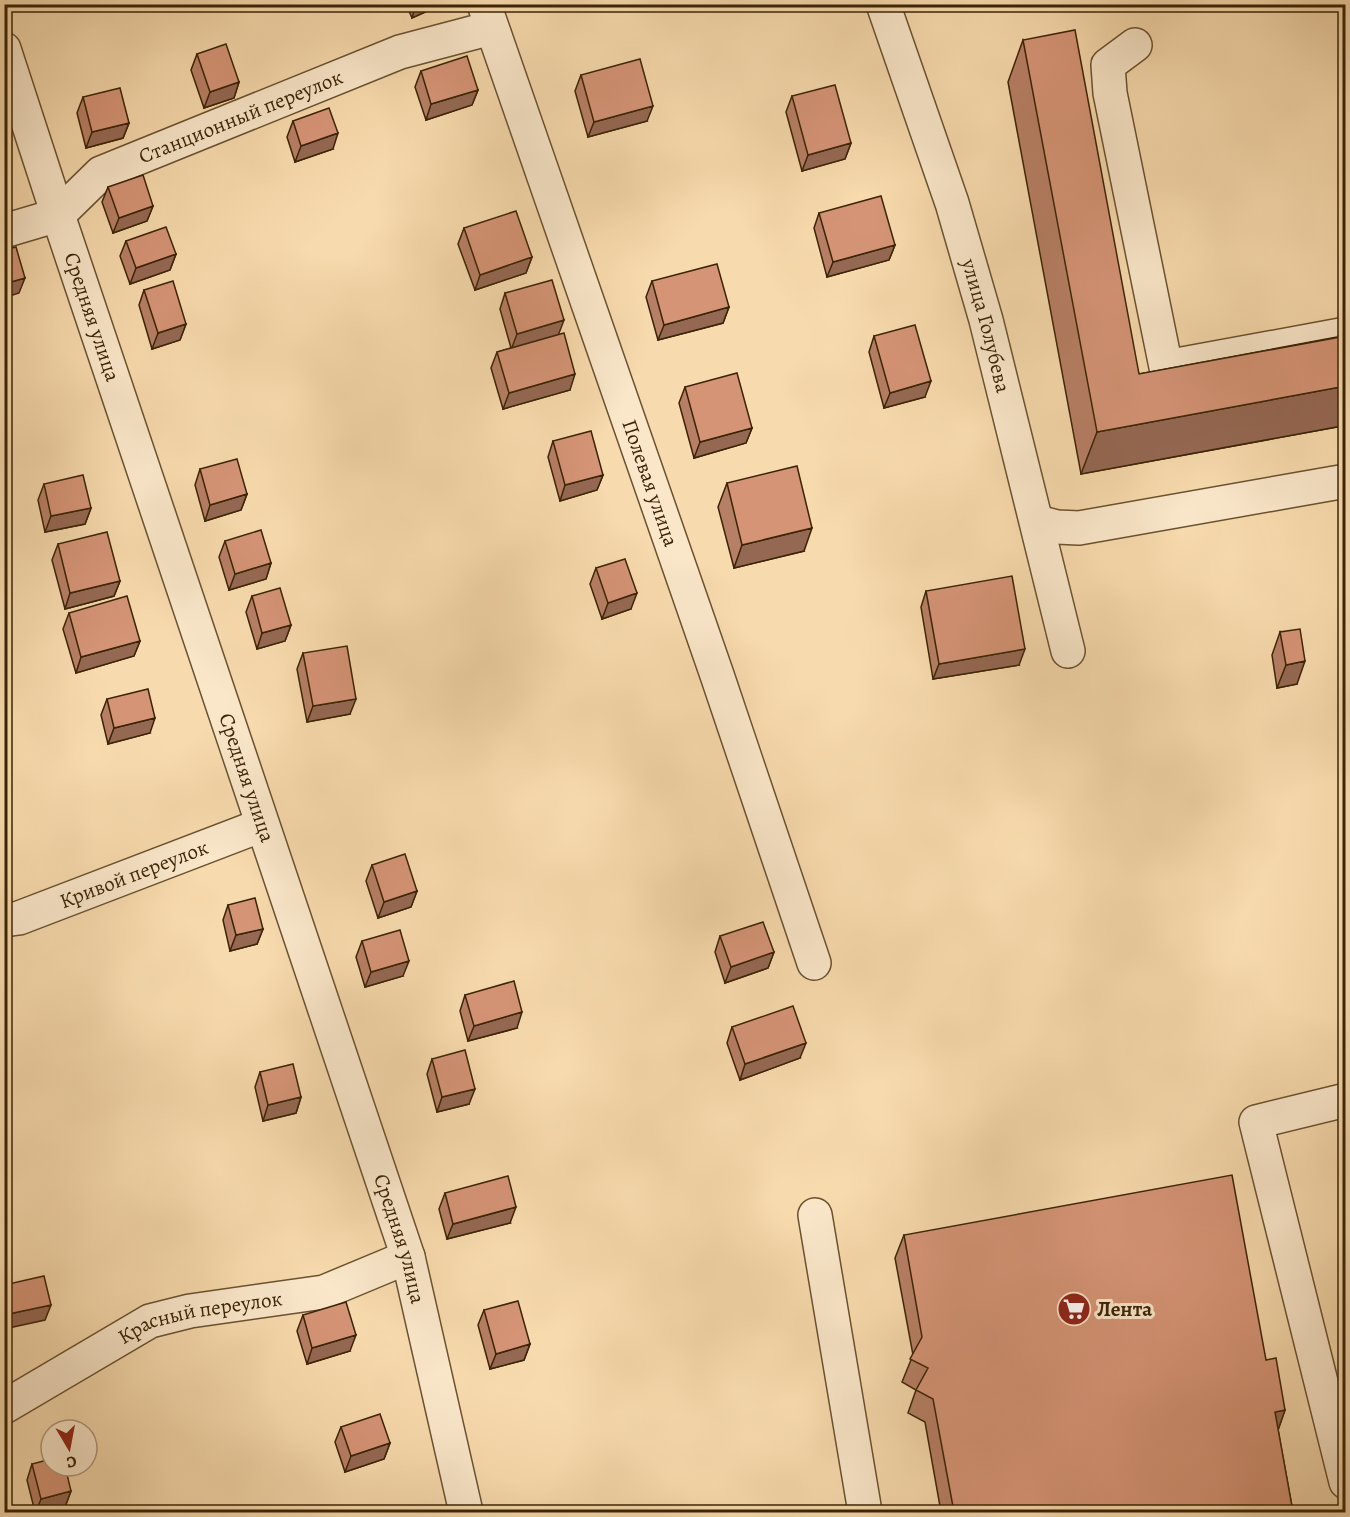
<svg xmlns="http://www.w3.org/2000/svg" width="1350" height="1517" viewBox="0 0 1350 1517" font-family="Alegreya,serif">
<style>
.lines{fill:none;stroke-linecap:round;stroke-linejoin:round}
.minor-casing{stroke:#6a5230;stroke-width:36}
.minor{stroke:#fae7ca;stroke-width:33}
.wall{fill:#b77f65;stroke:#3b2406;stroke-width:1.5}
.shaded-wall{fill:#956853;stroke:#3b2406;stroke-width:1.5}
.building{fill:#d59476;stroke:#3b2406;stroke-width:1.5}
.labels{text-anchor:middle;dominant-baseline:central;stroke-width:6;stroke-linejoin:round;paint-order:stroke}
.street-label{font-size:21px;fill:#3b2406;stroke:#fae7ca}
.poi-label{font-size:21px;font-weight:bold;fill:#3b2406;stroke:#fae7ca;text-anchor:start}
</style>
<rect width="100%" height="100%" fill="#f7daad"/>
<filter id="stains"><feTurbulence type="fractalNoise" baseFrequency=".00333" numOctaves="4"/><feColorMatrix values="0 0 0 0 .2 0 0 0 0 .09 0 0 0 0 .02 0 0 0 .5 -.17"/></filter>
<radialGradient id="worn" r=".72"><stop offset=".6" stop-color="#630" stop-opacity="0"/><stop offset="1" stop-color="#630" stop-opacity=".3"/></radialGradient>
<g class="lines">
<g class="minor-casing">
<g id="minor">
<path id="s1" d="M484,4L717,675L814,963"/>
<path id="s2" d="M883,4L952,203L986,320L1068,651"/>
<path d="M1135,45L1108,65L1110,93L1166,367L1346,334"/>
<path id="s3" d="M4,49L58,215L408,1257L466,1512"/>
<path id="s4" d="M4,231L58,215L101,173L400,52L491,28"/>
<path d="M1037,522L1057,527L1079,528L1346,481"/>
<path id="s5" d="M4,920L19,918L262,825"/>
<path d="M1346,1100L1256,1122L1346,1482"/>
<path d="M815,1215L865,1512"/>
<path id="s6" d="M4,1407L150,1321L190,1311L324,1292L408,1257"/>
</g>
</g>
<use href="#minor" class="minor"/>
</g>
<path class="wall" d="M406,4H443L412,18Z
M1023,40L1139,374L1337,337L1338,336L1343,422L1342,426L1081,474L1008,82Z
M197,54L239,82L234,98L204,108L191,70Z
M421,71L478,90L472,105L426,120L415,87Z
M581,75L647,121L588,137L575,91Z
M792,96L851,143L845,159L802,171L786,112Z
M83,97L129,123L123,138L86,148L77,113Z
M293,121L333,149L295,162L287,137Z
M108,187L153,206L147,221L113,233L102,202Z
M1346,210V244L1341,221Z
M819,213L895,245L889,260L827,277L814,228Z
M464,228L532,257L526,273L475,290L458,244Z
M126,241L176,254L170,270L130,284L120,256Z
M652,281L729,307L723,323L658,340L646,297Z
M144,290L186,324L180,340L152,349L139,305Z
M505,293L558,335L570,390L503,409L491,368L497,352L511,348L500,309Z
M874,336L925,397L884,408L869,352Z
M685,387L752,428L746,443L694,458L679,403Z
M553,441L603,475L597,490L560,501L548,457Z
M200,469L247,494L241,510L205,521L195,485Z
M727,483L804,551L734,568L718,507Z
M44,484L91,508L85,524L45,532L38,500Z
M225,541L271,563L266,579L229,590L219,557Z
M58,544L120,581L114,596L65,609L52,560Z
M596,568L631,609L602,619L590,584Z
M926,591L1019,665L933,679L921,607Z
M252,596L291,625L285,641L257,649L246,612Z
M69,613L140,641L134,656L76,673L63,629Z
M1280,632L1297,684L1277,688L1272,655Z
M303,653L350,714L307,722L297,669Z
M107,699L150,733L108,744L101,715Z
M372,865L417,891L411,907L378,918L366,881Z
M228,905L263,929L257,944L230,951L223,920Z
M720,936L774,952L768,968L725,983L715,952Z
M362,941L403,976L365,987L356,957Z
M465,995L517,1028L468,1041L460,1011Z
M732,1027L800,1058L740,1080L727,1043Z
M432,1059L469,1104L437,1112L427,1074Z
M260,1072L301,1097L296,1113L263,1121L255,1087Z
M445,1193L510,1223L447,1239L439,1209Z
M904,1235L1266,1360L1285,1410L1278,1430L1293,1512H941L925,1422L908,1413L916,1390L902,1382L913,1355L895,1258Z
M484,1310L530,1344L524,1360L490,1369L478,1325Z
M303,1315L350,1351L307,1364L297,1331Z
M341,1427L390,1443L384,1459L345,1472L335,1442Z
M32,1464L71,1491L65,1507L43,1512H35L27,1480Z"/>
<path class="shaded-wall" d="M416,4H443L412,18Z
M239,82L234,98L204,108L210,92Z
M478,90L472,105L426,120L431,104Z
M653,106L647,121L588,137L594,122Z
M129,123L123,138L86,148L92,132Z
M338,133L333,149L295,162L301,146Z
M851,143L845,159L802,171L808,155Z
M153,206L147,221L113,233L119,218Z
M895,245L889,260L827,277L833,262Z
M176,254L170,270L130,284L136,268Z
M532,257L526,273L475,290L480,275Z
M25,278L19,293L4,298V284Z
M729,307L723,323L658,340L664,325Z
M564,320L558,336L511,350L517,334Z
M186,324L180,340L152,349L158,333Z
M575,374L570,390L503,409L509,393Z
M931,381L925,397L884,408L890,393Z
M1346,386V421L1343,422L1342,426L1081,474L1097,432Z
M752,428L746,443L694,458L700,442Z
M603,475L597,490L560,501L565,485Z
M247,494L241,510L205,521L210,505Z
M91,508L85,524L45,532L51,516Z
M812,528L804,551L734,568L742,545Z
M271,563L266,579L229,590L235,574Z
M120,581L114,596L65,609L70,593Z
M637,593L631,609L602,619L608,603Z
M291,625L285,641L257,649L262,633Z
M140,641L134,656L76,673L81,657Z
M1025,649L1019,665L933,679L939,664Z
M1305,661L1297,684L1277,688L1286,665Z
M356,699L350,714L307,722L313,706Z
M155,718L150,733L108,744L114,728Z
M417,891L411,907L378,918L384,902Z
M263,929L257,944L230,951L236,935Z
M774,952L768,968L725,983L731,967Z
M409,961L403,976L365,987L371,972Z
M522,1012L517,1028L468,1041L474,1026Z
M806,1043L800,1058L740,1080L745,1064Z
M475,1089L469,1104L437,1112L442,1097Z
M301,1097L296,1113L263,1121L268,1105Z
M516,1207L510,1223L447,1239L453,1224Z
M51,1305L45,1320L4,1329V1315Z
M356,1335L350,1351L307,1364L312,1348Z
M530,1344L524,1360L490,1369L496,1354Z
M1285,1410L1277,1433L1275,1412Z
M390,1443L384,1459L345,1472L351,1456Z
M71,1491L65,1507L43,1512H36L41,1499Z"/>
<path class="building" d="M1075,30L1139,374L1346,336V386L1097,432L1023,40Z
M226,44L239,82L210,92L197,54Z
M467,56L478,90L431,104L421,71Z
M640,59L653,106L594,122L581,75Z
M835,85L851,143L808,155L792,96Z
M120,88L129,123L92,132L83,97Z
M329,108L338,133L301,146L293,121Z
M143,175L153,206L119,218L108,187Z
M881,196L895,245L833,262L819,213Z
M516,211L532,257L480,275L464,228Z
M166,227L176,254L136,268L126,241Z
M16,247L25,278L4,284V250Z
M717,264L729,307L664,325L652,281Z
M552,280L564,320L517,334L505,293Z
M173,281L186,324L158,333L144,290Z
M915,325L931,381L890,393L874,336Z
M564,333L575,374L509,393L497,352Z
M1346,334V336L1338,337V336Z
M737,373L752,428L700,442L685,387Z
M591,431L603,475L565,485L553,441Z
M237,459L247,494L210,505L200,469Z
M797,466L812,528L742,545L727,483Z
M83,475L91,508L51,516L44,484Z
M261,530L271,563L235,574L225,541Z
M107,532L120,581L70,593L58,544Z
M625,559L637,593L608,603L596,568Z
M1012,576L1025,649L939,664L926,591Z
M280,588L291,625L262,633L252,596Z
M127,596L140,641L81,657L69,613Z
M1300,629L1305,661L1286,665L1280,632Z
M347,646L356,699L313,706L303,653Z
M148,689L155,718L114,728L107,699Z
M405,854L417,891L384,902L372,865Z
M255,898L263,929L236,935L228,905Z
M763,922L774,952L731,967L720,936Z
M400,930L409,961L371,972L362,941Z
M514,981L522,1012L474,1026L465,995Z
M793,1006L806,1043L745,1064L732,1027Z
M465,1050L475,1089L442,1097L432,1059Z
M293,1064L301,1097L268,1105L260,1072Z
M1232,1175L1266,1360L1276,1358L1285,1410L1275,1412L1293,1512H954L933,1399L916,1390L928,1368L910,1359L922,1337L904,1235Z
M508,1176L516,1207L453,1224L445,1193Z
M44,1276L51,1305L4,1315V1285Z
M518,1301L530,1344L496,1354L484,1310Z
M346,1302L356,1335L312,1348L303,1315Z
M380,1414L390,1443L351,1456L341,1427Z
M51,1459V1466H65L71,1491L41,1499L32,1464Z"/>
<defs>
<g id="supermarket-disc" transform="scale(1.725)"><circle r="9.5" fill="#8f2418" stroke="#fae7ca"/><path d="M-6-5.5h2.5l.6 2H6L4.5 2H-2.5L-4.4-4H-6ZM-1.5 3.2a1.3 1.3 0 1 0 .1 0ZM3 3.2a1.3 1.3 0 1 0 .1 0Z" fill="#fff"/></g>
</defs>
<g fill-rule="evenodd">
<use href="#supermarket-disc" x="1074" y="1309"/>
</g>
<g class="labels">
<g class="street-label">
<text stroke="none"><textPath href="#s4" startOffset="267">Станционный переулок</textPath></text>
<text stroke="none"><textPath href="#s3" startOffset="282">Средняя улица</textPath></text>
<text stroke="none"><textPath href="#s2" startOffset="338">улица Голубева</textPath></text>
<text stroke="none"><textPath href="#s1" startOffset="507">Полевая улица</textPath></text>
<text stroke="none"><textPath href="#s3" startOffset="768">Средняя улица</textPath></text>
<text stroke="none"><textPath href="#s5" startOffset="138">Кривой переулок</textPath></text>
<text stroke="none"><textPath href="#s3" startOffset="1254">Средняя улица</textPath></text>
<text stroke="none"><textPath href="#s6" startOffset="219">Красный переулок</textPath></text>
</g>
<g class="poi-label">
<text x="1097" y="1309">Лента</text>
</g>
</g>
<rect width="1350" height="1517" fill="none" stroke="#f7daad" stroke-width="24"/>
<rect x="6" y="6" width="1338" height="1505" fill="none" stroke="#3b2406" stroke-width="3"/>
<rect x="12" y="12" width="1326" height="1493" fill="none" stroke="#3b2406" stroke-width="1.5"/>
<g transform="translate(69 1448) rotate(170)"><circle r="28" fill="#fae7ca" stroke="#ae997c" stroke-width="1.5"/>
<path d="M0-4.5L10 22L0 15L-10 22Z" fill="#8f2418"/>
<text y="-9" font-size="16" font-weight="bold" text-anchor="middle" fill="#3b2406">С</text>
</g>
<rect width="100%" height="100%" filter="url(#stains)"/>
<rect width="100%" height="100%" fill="url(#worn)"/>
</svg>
